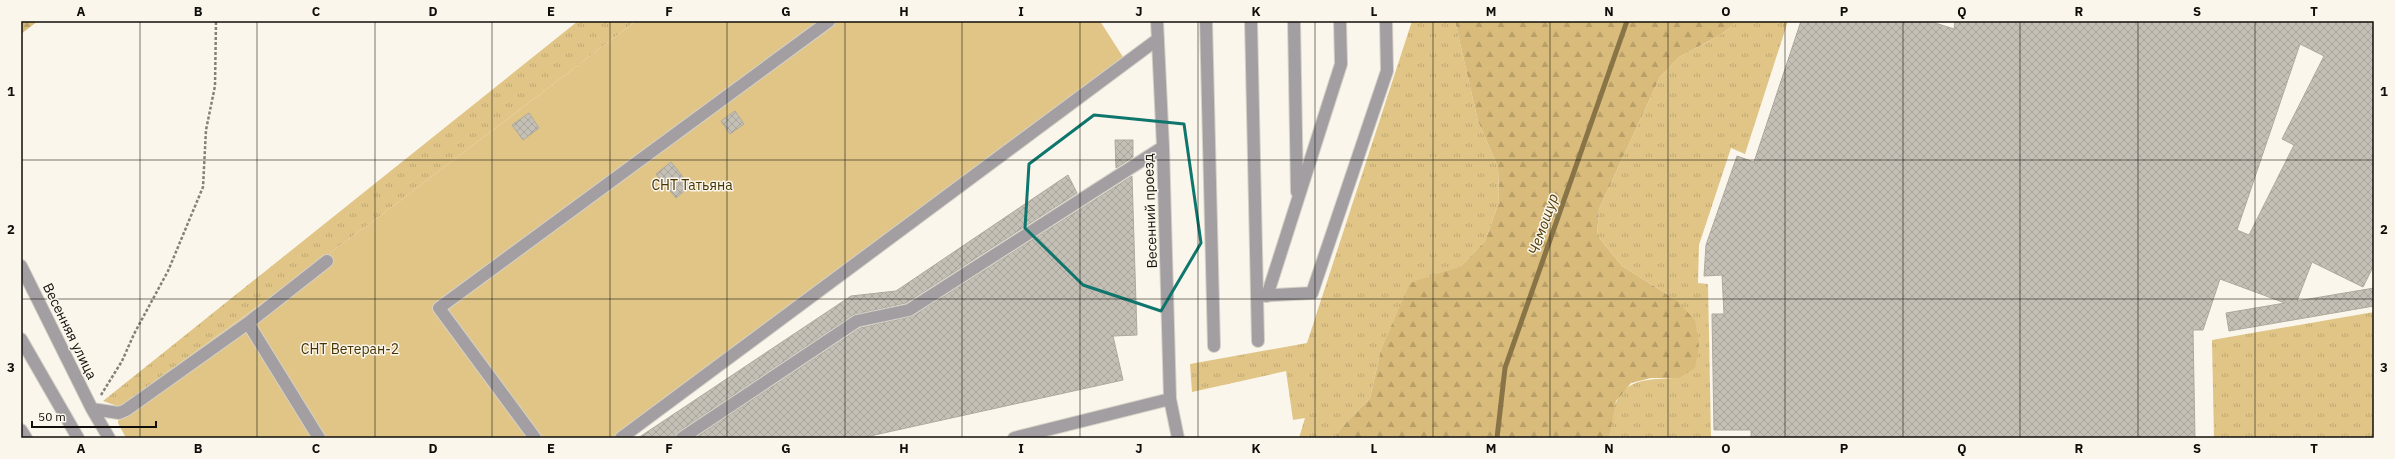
<svg xmlns="http://www.w3.org/2000/svg" width="2395" height="459" viewBox="0 0 2395 459" font-family="'IBM Plex Sans',sans-serif">
<style>
.grass{fill:url(#grass-tufts)}
.forest{fill:url(#forest-firs)}
.garden{fill:#e0c587}
.lines{fill:none;stroke-linecap:round;stroke-linejoin:round}
.stream{stroke:#887446;stroke-width:5}
.building{fill:url(#building-cross-hatch);stroke:#ada99e;fill-rule:evenodd}
.minor-casing{stroke:#d5d1c7;stroke-width:14}
.path{stroke:#838078;stroke-width:2.5;stroke-dasharray:3 2;stroke-linecap:butt}
.minor{stroke:#a29ea2;stroke-width:12}
.marked{fill:none;stroke:#0f766e;stroke-width:3;stroke-linejoin:round}
.grid{fill:none;stroke:#100e0a;stroke-width:1;stroke-opacity:0.55}
.labels{text-anchor:middle;dominant-baseline:central;stroke-width:3;stroke-linejoin:round;paint-order:stroke}
.park-label{font-size:14px;fill:#473400;stroke:#fbf6eb}
.street-label{font-size:14px;fill:#100e0a;stroke:#fbf6eb}
.water-label{font-size:15px;font-style:italic;fill:#503c07;stroke:#fbf6eb}
.neatline{fill:none;stroke:#100e0a;stroke-width:1.5}
.grid-label{font-size:13px;text-anchor:middle;font-weight:bold;fill:#100e0a}
</style>
<defs>
<pattern id="grass-tufts" width="24" height="20" patternUnits="userSpaceOnUse"><rect width="24" height="20" fill="#e0c587"/><path d="M3 7l-1-3M5 7V3M7 7l1-3M15 17l-1-3M17 17v-4M19 17l1-3" fill="none" stroke="#bfa873"/></pattern>
<pattern id="forest-firs" width="22" height="20" patternUnits="userSpaceOnUse"><rect width="22" height="20" fill="#d9bc7b"/><path d="M5 1l3.5 6h-7zM16 11l3.5 6h-7z" fill="#b9a069"/></pattern>
<pattern id="building-cross-hatch" width="8" height="8" patternUnits="userSpaceOnUse"><rect width="8" height="8" fill="#c5c0b6"/><path d="M0 0l8 8M0 8l8-8" fill="none" stroke="#a8a49b"/></pattern>
</defs>
<rect width="100%" height="100%" fill="#fbf6eb"/>
<path class="grass" d="M578,21H636L372,222L120,407L103,401Z
M1412,21H1455L1478,121L1498,167L1499,202L1485,241L1461,266L1410,284L1381,349L1370,398L1341,428L1335,438H1299L1305,418L1293,420L1286,371L1192,392L1190,364L1307,343Z
M1739,21H1788L1745,154L1731,148L1699,245L1698,283L1708,284L1711,438H1609C1615,384 1626,379 1679,378L1676,300L1622,266L1597,235L1599,209L1660,77L1679,57L1720,35Z
M2374,312V438H2214L2212,340Z"/>
<path class="forest" d="M21,21H38L21,34Z
M1455,21H1739L1720,35L1679,57L1660,77L1599,209L1597,235L1622,266L1676,300L1695,320L1699,346L1695,368L1679,378H1651L1631,383L1616,401L1609,438H1335L1341,428L1370,398L1381,349L1410,283L1461,266L1485,241L1499,202L1498,167L1478,121Z"/>
<path class="garden" d="M636,21H1100L1130,68L625,438H126L118,423L120,407L372,222Z"/>
<g class="lines">
<path class="stream" d="M1497,438L1505,368L1627,21"/>
</g>
<path class="building" d="M1801,21H1929L1954,29L1955,21H2374V265L2363,287L2312,262L2297,301L2374,288V306L2229,331L2226,313L2285,303L2220,279L2203,330H2193L2195,438H1751V430H1714L1712,314H1724L1722,275L1704,276L1706,245L1737,156L1754,162ZM2300,44L2324,56L2282,139L2294,145L2249,235L2237,230Z
M735,111L744,124L730,134L721,121Z
M529,113L539,128L523,140L512,125Z
M1115,140H1133V157L1116,168Z
M671,162L690,186L676,198L656,174Z
M1068,175L1077,193L906,303L853,315L678,432L675,438H638L851,296L896,291Z
M1132,176L1137,335L1113,336L1123,380L861,438H695L860,328L913,316Z"/>
<g class="lines">
<g class="minor-casing">
<path id="minor" d="M1157,21L1163,147L1170,399L1178,438
M1206,21L1214,346
M1251,21L1258,341
M1294,21L1297,192
M21,266L92,409L109,438
M1257,296L1312,293L1387,71L1386,21
M1267,296L1341,64L1340,21
M248,323L319,438
M21,339L78,438
M92,409L119,413L126,410L248,323L327,261
M21,430L26,438
M535,438L439,308L829,21
M621,438L1158,39
M682,438L857,321L909,310L1163,147
M1014,438L1170,399"/>
</g>
<path class="path" d="M101,395L122,361L134,334L168,271L203,187L206,130L215,86L216,21"/>
<use href="#minor" class="minor"/>
</g>
<path class="marked" d="M1094,115L1184,124L1201,243L1161,311L1083,285L1025,228L1029,164Z"/>
<path class="grid" d="M140,21V438M257,21V438M375,21V438M492,21V438M610,21V438M727,21V438M845,21V438M962,21V438M1080,21V438M1198,21V438M1315,21V438M1433,21V438M1550,21V438M1668,21V438M1785,21V438M1903,21V438M2020,21V438M2138,21V438M2255,21V438M21,160H2374M21,299H2374"/>
<g class="labels">
<g class="park-label">
<text x="692" y="185">СНТ Татьяна</text>
<text x="350" y="349">СНТ Ветеран-2</text>
</g>
<g class="street-label">
<text transform="translate(1150 211) rotate(-92)">Весенний проезд</text>
<text transform="translate(70 331) rotate(64)">Весенняя улица</text>
</g>
<g class="water-label">
<text transform="translate(1543 224) rotate(-71)">Чемошур</text>
</g>
</g>
<rect width="2395" height="459" fill="none" stroke="#fbf6eb" stroke-width="44"/>
<path d="M32 421v6h124v-6" fill="none" stroke="#100e0a" stroke-width="2"/>
<text x="38" y="421" font-size="12" fill="#100e0a" stroke="#fbf6eb" stroke-width="3" paint-order="stroke">50 m</text>
<rect x="22" y="22" width="2351" height="415" class="neatline"/>
<g class="grid-label">
<text x="81" y="16">A</text>
<text x="198" y="16">B</text>
<text x="316" y="16">C</text>
<text x="433" y="16">D</text>
<text x="551" y="16">E</text>
<text x="669" y="16">F</text>
<text x="786" y="16">G</text>
<text x="904" y="16">H</text>
<text x="1021" y="16">I</text>
<text x="1139" y="16">J</text>
<text x="1256" y="16">K</text>
<text x="1374" y="16">L</text>
<text x="1491" y="16">M</text>
<text x="1609" y="16">N</text>
<text x="1726" y="16">O</text>
<text x="1844" y="16">P</text>
<text x="1962" y="16">Q</text>
<text x="2079" y="16">R</text>
<text x="2197" y="16">S</text>
<text x="2314" y="16">T</text>
<text x="11" y="96">1</text>
<text x="2384" y="96">1</text>
<text x="11" y="234">2</text>
<text x="2384" y="234">2</text>
<text x="11" y="372">3</text>
<text x="2384" y="372">3</text>
<text x="81" y="453">A</text>
<text x="198" y="453">B</text>
<text x="316" y="453">C</text>
<text x="433" y="453">D</text>
<text x="551" y="453">E</text>
<text x="669" y="453">F</text>
<text x="786" y="453">G</text>
<text x="904" y="453">H</text>
<text x="1021" y="453">I</text>
<text x="1139" y="453">J</text>
<text x="1256" y="453">K</text>
<text x="1374" y="453">L</text>
<text x="1491" y="453">M</text>
<text x="1609" y="453">N</text>
<text x="1726" y="453">O</text>
<text x="1844" y="453">P</text>
<text x="1962" y="453">Q</text>
<text x="2079" y="453">R</text>
<text x="2197" y="453">S</text>
<text x="2314" y="453">T</text>
</g>
</svg>
